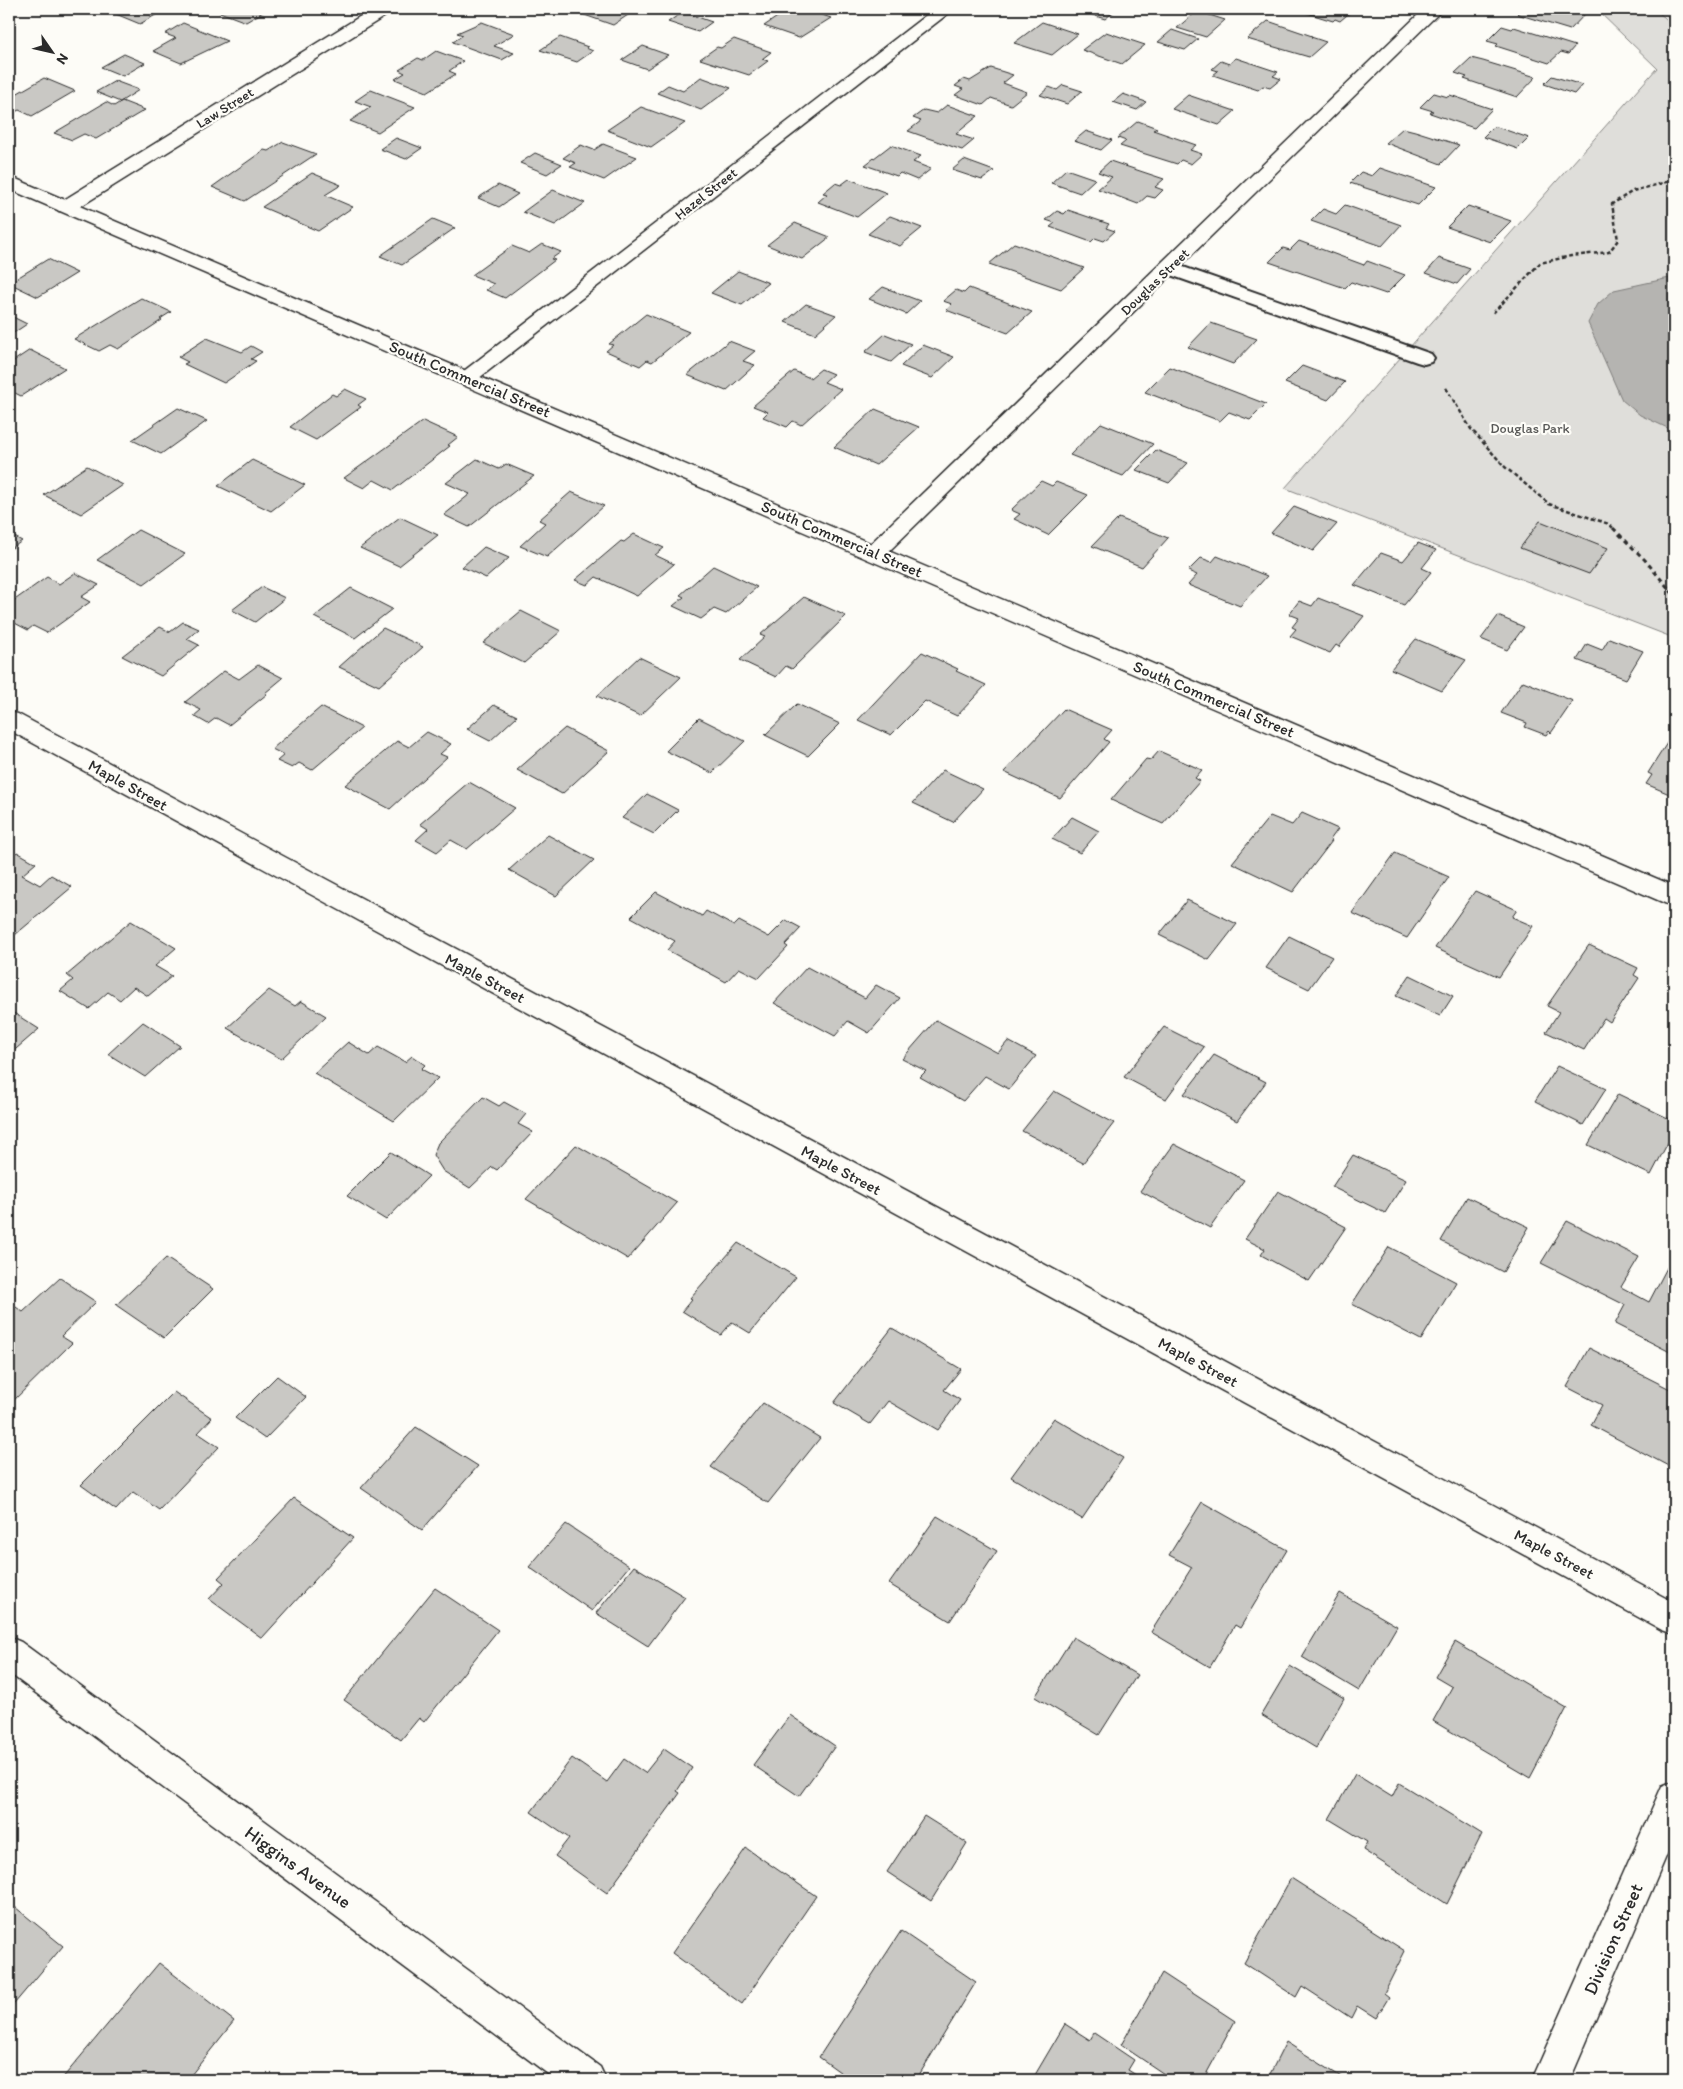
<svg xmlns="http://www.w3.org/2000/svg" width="1683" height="2089" viewBox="0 0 1683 2089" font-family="Itim,sans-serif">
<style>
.green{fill:#dfdeda;stroke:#858482}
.water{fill:#b5b4b1;stroke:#7e7d7b}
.building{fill:#c9c8c4;stroke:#2b2b2b}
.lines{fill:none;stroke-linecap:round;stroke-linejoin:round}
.lane-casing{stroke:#2b2b2b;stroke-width:4}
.street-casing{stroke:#2b2b2b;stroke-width:3}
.secondary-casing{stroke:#2b2b2b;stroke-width:3}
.path-far1{stroke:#2b2b2b;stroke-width:2.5;stroke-dasharray:4 2.5;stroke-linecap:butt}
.path{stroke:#2b2b2b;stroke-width:3;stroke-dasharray:4.5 4;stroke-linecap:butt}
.lane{fill:#fdfcf7;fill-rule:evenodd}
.street{fill:#fdfcf7;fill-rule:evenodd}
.secondary{fill:#fdfcf7;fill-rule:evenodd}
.labels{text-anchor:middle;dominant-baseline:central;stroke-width:4.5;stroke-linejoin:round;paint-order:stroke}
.far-street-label{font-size:14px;fill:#2b2b2b;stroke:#fdfcf7}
.far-park-label{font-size:14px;fill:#585857;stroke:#fdfcf7}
.street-label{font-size:16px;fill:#2b2b2b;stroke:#fdfcf7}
.near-street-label{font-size:19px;fill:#2b2b2b;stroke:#fdfcf7}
</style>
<rect width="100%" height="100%" fill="#fdfcf7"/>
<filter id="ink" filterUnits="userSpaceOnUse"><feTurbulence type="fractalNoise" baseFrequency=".02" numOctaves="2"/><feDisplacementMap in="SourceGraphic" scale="10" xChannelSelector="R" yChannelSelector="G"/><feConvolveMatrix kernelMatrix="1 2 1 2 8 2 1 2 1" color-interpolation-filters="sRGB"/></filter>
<g filter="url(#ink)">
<path class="green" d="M1596,9H1654L1674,25V638L1285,488L1657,68Z"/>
<path class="water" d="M1674,277V431L1640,415L1622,400L1588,323L1598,304L1614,290Z"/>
<path class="building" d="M117,9H166L140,24L111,12Z
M221,9H268L246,22L217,11Z
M581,9H637L613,25L576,12Z
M789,9H805L831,18L799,38L764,26Z
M1074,9H1117L1105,19Z
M1294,9H1354L1340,21L1335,19L1333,21Z
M1522,9H1567L1585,14L1570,30L1517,14Z
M1197,11L1225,20L1206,37L1177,28Z
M683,12L712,22L698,32L668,22Z
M1268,21L1312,36L1311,37L1326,42L1309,57L1247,39Z
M482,22L514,34L494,46L514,53L502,60L453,42L463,35L457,33Z
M1042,22L1078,34L1052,55L1014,43Z
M183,23L227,41L181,63L153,51L176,38L165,34Z
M1502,26L1512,29L1514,27L1575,46L1568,54L1561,52L1549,63L1496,46L1498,44L1487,41Z
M1172,30L1198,39L1185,50L1158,42Z
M1106,32L1145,45L1122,64L1082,50Z
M560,37L588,47L586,48L593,51L577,62L540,50Z
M734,39L771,52L762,59L768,61L749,75L700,59L717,47L721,48Z
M643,46L668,55L647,69L622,60Z
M436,51L463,61L449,71L456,74L427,92L395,79L405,73L399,70L418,58L423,60Z
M124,54L145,63L123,76L101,67Z
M1236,58L1278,72L1273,76L1281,79L1270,88L1263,86L1258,90L1213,75L1218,71L1212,69L1221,61L1229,64Z
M1471,58L1483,61L1536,77L1517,97L1464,79L1467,77L1455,73Z
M991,68L1013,75L1003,83L1027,92L1011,105L991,98L983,105L955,95L963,89L955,86L964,79L970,81Z
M1552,76L1582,85L1574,94L1544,84Z
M701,77L731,88L701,110L657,93L668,85L683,91Z
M44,78L75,91L32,116L19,110L9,115V98Z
M115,81L139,90L120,102L96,92Z
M1063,85L1082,91L1067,104L1040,95L1049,87L1057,90Z
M371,90L415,107L378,132L350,121L371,107L355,101Z
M1434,93L1448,97L1450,95L1492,109L1474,128L1430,113L1433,111L1420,107Z
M1123,94L1146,102L1137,110L1113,102Z
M1188,95L1235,111L1219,125L1172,109Z
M122,101L145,110L96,139L84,134L72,140L54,133L106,102L114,106Z
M947,105L978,116L956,134L974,140L962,150L908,131L921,121L913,118L924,110L937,113Z
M641,107L685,123L651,147L607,130Z
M1138,121L1157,128L1153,130L1196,145L1190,150L1202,154L1191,164L1181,160L1177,164L1120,146L1126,141L1118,138Z
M1494,126L1529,138L1518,149L1483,137Z
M1403,128L1415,131L1459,145L1441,164L1386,143Z
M1086,131L1112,140L1101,150L1074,141Z
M396,138L422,148L406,159L380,149Z
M283,142L316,154L245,201L212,187L264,150L268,151Z
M603,144L637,157L604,180L570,167L576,163L563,158L581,145L594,150Z
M891,145L921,156L913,162L931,169L917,180L900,173L897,176L865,165Z
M535,153L562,164L547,174L520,163Z
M964,160L994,171L982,180L952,170Z
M1110,161L1164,179L1155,187L1163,190L1155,198L1147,196L1138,204L1098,189L1112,177L1098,172Z
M1380,168L1436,187L1418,205L1350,183L1361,172L1372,176Z
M1066,169L1095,179L1080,193L1051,183Z
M312,173L341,185L325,195L353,207L318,231L262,207Z
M849,179L887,193L857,217L818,202L827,194L823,193L835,183L841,185Z
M498,185L518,194L499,207L478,198Z
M553,190L585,203L555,225L523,212Z
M1345,205L1401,225L1382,246L1311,221L1323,209L1336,214Z
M1468,206L1511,221L1490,242L1447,227Z
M1068,210L1109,224L1106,228L1115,231L1104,241L1095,238L1091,242L1050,227L1055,223L1046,220L1057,211L1064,214Z
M890,216L922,228L900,246L868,234Z
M433,219L455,228L402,265L380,256Z
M795,223L830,237L802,259L767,245Z
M1299,241L1364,265L1367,261L1405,275L1386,294L1351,282L1345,288L1269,262L1283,248L1290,250Z
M1014,243L1084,268L1061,289L989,264Z
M542,244L561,252L551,259L555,260L505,298L486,290L494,284L472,275L512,246L529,253Z
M1439,258L1470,269L1457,284L1426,273Z
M48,259L77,273L38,297L9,283Z
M738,271L769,283L742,305L711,293Z
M883,287L920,301L906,314L869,299Z
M969,288L1032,312L1008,333L946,310L952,304L943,301L956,290L964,293Z
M141,298L171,312L160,319L162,320L118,349L110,345L99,351L74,339Z
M806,304L836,315L815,334L785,322Z
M646,314L689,332L652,362L647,360L640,366L606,351L613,345L609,344Z
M9,315L27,324L9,336Z
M1211,323L1257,339L1233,364L1188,347Z
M885,334L911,344L891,362L865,352Z
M207,338L242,352L251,346L262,352L251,359L256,361L224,383L184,364L188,362L178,357Z
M729,341L755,351L743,361L755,365L726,391L687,375Z
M923,345L954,357L932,378L901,366Z
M30,350L65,368L21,396L9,390V364Z
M1302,366L1345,382L1328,400L1285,383Z
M1170,367L1266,404L1250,420L1229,412L1220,421L1145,392Z
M821,369L833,374L824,382L841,389L801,425L793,421L787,427L763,417L768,412L753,406L794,371L810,378Z
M345,389L366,399L358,405L361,407L316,440L290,427L332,394L336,396Z
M178,408L207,421L161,454L132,440Z
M875,409L919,427L876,465L834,447Z
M423,421L458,437L448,445L450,446L393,490L374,480L364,488L344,478Z
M1101,423L1153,444L1123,476L1070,455Z
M1156,450L1188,463L1169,483L1136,470Z
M477,459L499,469L506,464L534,476L469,527L444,515L470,494L446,483Z
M252,460L305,485L271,511L218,486Z
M87,466L123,485L81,514L44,495Z
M1041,481L1052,486L1056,482L1088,495L1048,535L1014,519L1020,514L1011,510Z
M571,492L604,506L547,557L520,546L545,523L539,520Z
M1294,507L1337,524L1313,551L1271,533Z
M400,517L438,535L399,566L360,548Z
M1119,518L1168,538L1142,567L1092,546Z
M1540,521L1608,548L1589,574L1520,548Z
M138,530L185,554L144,584L97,560Z
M9,534L22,541L9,550Z
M634,534L664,548L655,555L674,564L637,596L596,577L587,585L575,580L621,541L624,542Z
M1418,543L1436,550L1422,568L1431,572L1404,605L1354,585L1381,553L1403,561Z
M484,547L509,558L486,578L462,567Z
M1217,556L1267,576L1240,606L1188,585L1197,575L1188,571L1201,558L1212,562Z
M713,566L757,587L726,614L714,609L701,619L673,606L684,597L680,595Z
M75,573L99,585L81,597L90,602L47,633L33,626L28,630L9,620L14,616L9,613V604L47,577L59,584Z
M262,587L285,598L255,622L232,610Z
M351,588L392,609L355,638L314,617Z
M804,597L846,616L792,669L786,666L776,677L740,660L765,637L760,635Z
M1318,598L1364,616L1339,647L1336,645L1330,653L1290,636L1296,629L1292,627L1299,618L1289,614L1299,601L1312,606Z
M521,611L561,631L524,663L483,643Z
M1498,616L1524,627L1507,650L1481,639Z
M183,622L199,629L187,639L199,645L161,676L122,656L160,627L170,632Z
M383,628L423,647L379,686L339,667Z
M1609,638L1643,651L1626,679L1577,660L1587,644L1602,650Z
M1416,639L1466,660L1442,691L1391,669Z
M922,652L958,669L956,671L986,685L957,716L925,701L891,735L858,720Z
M639,657L681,677L640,716L597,696Z
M258,665L283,678L265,693L267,694L229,725L216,718L208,724L194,716L201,710L185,702L224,671L239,679Z
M1523,681L1573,701L1551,733L1549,731L1546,735L1525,727L1527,723L1501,713Z
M797,704L840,724L808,756L765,735Z
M494,705L517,716L490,741L467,729Z
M321,707L362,728L312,770L299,763L292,768L277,761L284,755L272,749Z
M1064,709L1112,730L1104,739L1109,742L1060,798L1004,772Z
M699,718L745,741L712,773L666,751Z
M565,728L609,751L562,794L517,770Z
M427,732L451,744L440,754L447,757L390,809L345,785L397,741L409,747Z
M1674,732V796L1646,784L1652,775L1648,773Z
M1159,751L1202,770L1195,778L1200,781L1163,824L1111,800L1146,759L1151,760Z
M943,770L983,789L953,822L913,803Z
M469,782L515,808L467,849L451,840L437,852L416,840L428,829L420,824Z
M647,794L678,810L654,834L622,818Z
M1302,813L1338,829L1330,840L1332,841L1293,892L1232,863L1270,816L1292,825Z
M1072,817L1099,831L1080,853L1052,839Z
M548,835L594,860L556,896L509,870Z
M17,852L36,863L22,875L40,885L51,875L72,887L9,940V859Z
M1395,853L1449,877L1407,938L1352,913Z
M1475,891L1517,910L1512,917L1533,926L1499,977L1435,948Z
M656,892L702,916L706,911L734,926L739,921L769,937L786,920L801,928L785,945L788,947L759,978L739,968L726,982L667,950L675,941L631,917Z
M1187,900L1237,924L1209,960L1159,935Z
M131,921L176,948L155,966L172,976L148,996L134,987L120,1000L108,992L89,1009L60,991L73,980L67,975Z
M1289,936L1332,957L1309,989L1266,968Z
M1589,945L1638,968L1634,975L1639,978L1610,1022L1604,1018L1584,1050L1546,1032L1559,1012L1547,1006Z
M807,967L865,998L876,985L900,998L869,1033L848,1021L835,1036L774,1003Z
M1410,975L1453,996L1440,1016L1396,996Z
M269,990L295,1006L301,1001L326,1016L281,1059L227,1028Z
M9,1010L39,1029L9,1055Z
M936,1020L998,1053L1008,1041L1036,1056L1009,1089L985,1076L963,1101L920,1077L926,1071L902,1059Z
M143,1022L180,1046L145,1077L108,1054Z
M1164,1027L1204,1047L1166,1099L1124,1077Z
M348,1042L369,1055L378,1047L405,1062L412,1056L425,1065L421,1069L438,1078L394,1121L314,1073Z
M1214,1055L1266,1082L1237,1121L1184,1094Z
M1557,1066L1606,1089L1583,1125L1535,1101Z
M1054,1091L1114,1123L1083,1163L1022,1131Z
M1618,1094L1674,1121V1131L1651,1175L1588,1145Z
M483,1097L499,1106L504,1102L526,1114L518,1124L533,1132L497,1170L492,1167L470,1188L443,1171L433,1155L438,1143Z
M1174,1144L1244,1180L1210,1228L1140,1191Z
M576,1145L677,1203L628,1259L526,1199Z
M391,1152L429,1176L386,1220L347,1196Z
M1353,1155L1406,1180L1385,1213L1332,1187Z
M1278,1191L1346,1227L1309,1281L1261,1255L1265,1249L1245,1239Z
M1467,1197L1529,1227L1503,1272L1441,1241Z
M1567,1221L1639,1257L1621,1287L1649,1302L1671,1260L1674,1262V1354L1615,1324L1625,1305L1541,1263Z
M738,1243L796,1277L750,1333L732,1322L721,1335L682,1311L692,1299L690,1298Z
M1389,1247L1456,1282L1421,1340L1352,1304Z
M166,1258L213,1289L164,1338L116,1305Z
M60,1278L96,1302L61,1336L72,1343L9,1405V1309L13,1305L23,1312Z
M892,1328L961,1369L944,1390L960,1400L938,1430L888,1401L870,1424L834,1403Z
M1589,1348L1674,1391V1469L1591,1425L1602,1405L1567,1387Z
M277,1376L306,1397L265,1439L235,1418Z
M174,1392L212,1418L198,1433L219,1447L159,1510L133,1492L116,1510L81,1485Z
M763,1403L820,1438L768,1503L711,1467Z
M1054,1418L1123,1458L1082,1519L1011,1477Z
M416,1427L478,1466L422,1530L361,1488Z
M294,1498L353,1538L262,1638L209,1599L224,1583L218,1578Z
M1202,1502L1287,1550L1240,1628L1235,1625L1210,1667L1151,1632L1192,1567L1169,1555Z
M937,1516L997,1551L950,1621L889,1584Z
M566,1524L629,1566L592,1611L529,1567Z
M634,1566L685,1597L648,1646L596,1613Z
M435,1588L498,1630L424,1722L419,1718L401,1740L344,1700Z
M1340,1593L1397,1626L1359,1691L1302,1657Z
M1073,1637L1137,1675L1099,1735L1035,1697Z
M1455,1642L1567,1708L1530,1778L1433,1721L1452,1687L1435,1677Z
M1290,1666L1344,1698L1316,1748L1261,1715Z
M790,1715L835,1746L799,1796L753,1765Z
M664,1749L692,1768L677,1791L680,1793L607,1893L555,1856L569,1838L531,1812L572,1758L607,1782L624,1759L645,1773Z
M1355,1774L1392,1797L1399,1783L1482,1834L1447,1904L1363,1850L1367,1842L1329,1819Z
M924,1816L967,1843L931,1901L887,1872Z
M746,1848L816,1896L742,2004L672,1953Z
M1291,1878L1405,1951L1384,1993L1389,1997L1376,2018L1357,2006L1351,2018L1302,1986L1296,1997L1244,1963Z
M10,1903L63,1946L9,2010V1904Z
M901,1931L976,1982L916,2080H851L819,2057Z
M159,1963L234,2021L187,2080H61Z
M1162,1973L1235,2021L1203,2080H1173L1121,2045Z
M1065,2024L1090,2040L1094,2033L1134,2060L1128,2070L1144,2080H1032Z
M1286,2042L1346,2080H1267Z"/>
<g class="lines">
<g class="lane-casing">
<path id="lane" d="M1169,262L1431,354L1434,358L1431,362L1424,364L1417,362L1162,272L1159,268L1162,264Z"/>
</g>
<g class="street-casing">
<path id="street" d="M372,9H393L390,13L73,211H59L56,207L59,203Z
M934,9H954L474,382L467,384L460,382L456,378L460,374Z
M1424,9H1443L882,558L874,560L866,558L863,553L866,548Z
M9,712L18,714L1674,1602V1634L1662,1630L9,730Z
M9,1637L21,1642L600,2067L606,2080H556L9,1673Z"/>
</g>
<g class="secondary-casing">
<path id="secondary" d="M9,176L1674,886V907L9,189Z
M1674,1781V1838L1570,2080H1532L1662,1786Z"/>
</g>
<path class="path-far1" d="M1493,313L1540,263L1571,256L1609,252L1618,240L1612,204L1633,191L1674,180
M1446,388L1471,429L1505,467L1549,504L1609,524L1614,529"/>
<path class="path" d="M1613,528L1645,560L1674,595"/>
<use href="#lane" class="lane"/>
<use href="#street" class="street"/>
<use href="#secondary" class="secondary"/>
</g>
</g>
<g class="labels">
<g class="far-street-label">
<text transform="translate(225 108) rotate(-32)">Law Street</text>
<text transform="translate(706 194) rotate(-38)">Hazel Street</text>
<text transform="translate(1155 282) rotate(-44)">Douglas Street</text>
</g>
<g class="far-park-label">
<text x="1530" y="428">Douglas Park</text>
</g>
<g class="street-label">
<text transform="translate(470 379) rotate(23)">South Commercial Street</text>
<text transform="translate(842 539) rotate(23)">South Commercial Street</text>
<text transform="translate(1214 699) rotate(23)">South Commercial Street</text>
<text transform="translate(128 785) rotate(29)">Maple Street</text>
<text transform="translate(485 978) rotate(28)">Maple Street</text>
<text transform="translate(841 1170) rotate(28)">Maple Street</text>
<text transform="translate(1198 1362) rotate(28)">Maple Street</text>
<text transform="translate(1554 1554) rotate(28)">Maple Street</text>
</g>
<g class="near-street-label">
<text transform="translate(298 1867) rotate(36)">Higgins Avenue</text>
<text transform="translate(1613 1939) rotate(-66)">Division Street</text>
</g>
</g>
<rect width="1683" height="2089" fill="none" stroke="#fdfcf7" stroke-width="30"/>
<rect x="15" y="15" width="1653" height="2059" fill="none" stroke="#2b2b2b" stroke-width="2" filter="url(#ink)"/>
<g transform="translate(52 52) rotate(124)" stroke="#fdfcf7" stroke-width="4" paint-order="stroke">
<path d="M0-4L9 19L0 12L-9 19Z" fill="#2b2b2b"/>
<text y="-8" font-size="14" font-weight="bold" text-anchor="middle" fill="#2b2b2b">N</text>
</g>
</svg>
